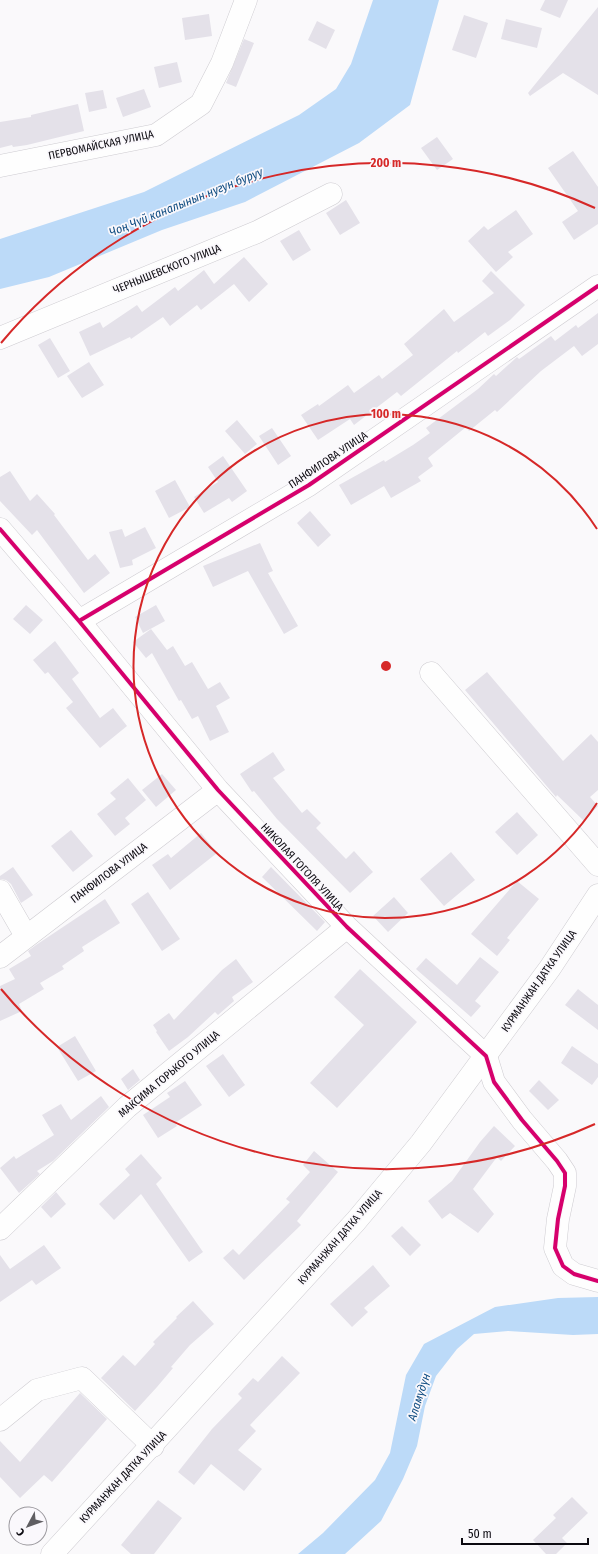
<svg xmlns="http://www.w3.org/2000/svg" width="598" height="1554" viewBox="0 0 598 1554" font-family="'Fira Sans Condensed',sans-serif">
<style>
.water{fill:#bcdaf8}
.building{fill:#e4e1e9}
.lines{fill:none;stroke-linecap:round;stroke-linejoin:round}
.minor-casing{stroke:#ceccd1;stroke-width:23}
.major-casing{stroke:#ceccd1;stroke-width:23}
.minor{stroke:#fefefe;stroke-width:22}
.major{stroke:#fefefe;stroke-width:22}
.cycleway-casing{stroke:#faf8fc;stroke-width:6}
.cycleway{stroke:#d6006c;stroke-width:4}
.ring{fill:none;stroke:#d62828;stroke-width:2}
.labels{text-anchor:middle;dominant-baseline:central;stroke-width:3.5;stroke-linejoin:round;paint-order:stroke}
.street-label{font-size:11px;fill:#0c0a10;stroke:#faf8fc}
.water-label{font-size:12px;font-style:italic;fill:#0f4c81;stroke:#faf8fc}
.centre{fill:#d62828;stroke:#faf8fc;stroke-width:2}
.ring-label{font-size:12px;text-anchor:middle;font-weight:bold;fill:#d62828;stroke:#faf8fc;stroke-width:3.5;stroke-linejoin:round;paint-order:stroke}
</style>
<rect width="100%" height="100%" fill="#faf9fb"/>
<path class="water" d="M373,0H439L410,105L359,143L245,202L162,230L49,277L0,289V239L144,192L299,115L336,89L351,64Z
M598,1297V1334L573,1335L508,1331L474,1334L457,1349L436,1376L425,1406L417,1446L403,1479L381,1521L345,1554H298L323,1533L375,1480L390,1453L406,1375L424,1344L495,1307L558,1298Z"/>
<path class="building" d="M545,0H568L560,18L540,10Z
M598,7V95L563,73L530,96L528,93Z
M209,14L212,36L185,40L182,18Z
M464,15L488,23L476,58L452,50Z
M506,19L542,28L537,48L501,39Z
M317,21L335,30L326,49L308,40Z
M244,39L254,43L236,87L226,83Z
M177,62L182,82L159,88L154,67Z
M144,89L151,107L123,117L116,98Z
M103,90L107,108L89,112L85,93Z
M78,104L84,131L27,145L13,147L12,145L0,148V122L31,117V115Z
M437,137L453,159L437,170L421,148Z
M573,151L598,187V224L574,240L562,222L578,211L548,168Z
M346,200L360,223L340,235L326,213Z
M516,210L533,234L508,252L513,257L496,272L468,241L484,226L488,230Z
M299,230L311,250L293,261L280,241Z
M244,257L268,284L249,302L234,284L201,310L197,305L170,326L163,317L131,339L130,337L90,356L79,332L100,322L103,328L137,305L142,312L175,287L178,291L204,270L214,284Z
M491,271L525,305L510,320L488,336L485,332L458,353L457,351L401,396L397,392L354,425L350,419L318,440L301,415L318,404L319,406L348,385L354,393L379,375L382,379L413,355L404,344L444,309L454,322L494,293L482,281Z
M598,313V344L582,356L574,346L541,371L497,412L495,410L469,431L466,427L428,458L433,466L418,477L421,481L391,498L384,486L351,505L339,485L384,460L385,462L413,445L430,433L426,428L478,389L494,374L496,376L517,357L519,359L551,336L555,341L576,325L578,328Z
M50,338L70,371L58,378L38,345Z
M89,362L104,385L82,398L67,376Z
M237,420L257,444L245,454L225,431Z
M272,428L291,456L278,465L259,436Z
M223,456L247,491L232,502L229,498L204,513L194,497L218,482L208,467Z
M10,471L30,501L37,494L55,514L54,515L88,560L95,554L110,573L84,593L37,530L32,535L0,501V477Z
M175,480L190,507L169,518L155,491Z
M310,511L331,535L318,547L297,523Z
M145,527L156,548L132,560L133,565L120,568L109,532L122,529L125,537Z
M260,543L273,571L268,573L298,626L284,634L248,571L213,587L203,566Z
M26,605L43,620L30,634L13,619Z
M156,605L165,621L143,633L135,617Z
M151,629L167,650L173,646L185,666L192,662L208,689L220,682L230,698L216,706L229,732L210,741L198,716L192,719L181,700L179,701L152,653L146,658L133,642Z
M55,641L79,673L72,679L100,718L113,708L127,726L100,748L66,708L73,702L48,672L45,674L33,660Z
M487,672L563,761L591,734L598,742V790L590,797L598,806L584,821L557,795L556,797L465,690Z
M273,752L285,770L273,778L302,813L307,809L321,823L316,828L346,859L354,851L373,872L350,893L277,819L254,791L252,792L240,774Z
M162,774L176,790L156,807L142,790Z
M128,778L146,800L125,818L130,824L115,836L97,814L116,799L110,793Z
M517,812L538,835L517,855L495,832Z
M71,830L93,856L73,872L51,846Z
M201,833L217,853L170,890L152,865L168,854L171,858Z
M451,852L475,880L444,906L420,879Z
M13,867L33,895L21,903L11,884L6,880L0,879V876Z
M271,867L325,922L317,931L262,877Z
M517,881L539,899L507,938L510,940L497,956L471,934Z
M148,892L180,939L162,951L131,904Z
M394,897L408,913L388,932L373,916Z
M105,899L120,923L82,947L84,951L62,966L64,969L40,983L44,989L19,1004L22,1011L0,1021V986L15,979L9,969L31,956L28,951L36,945Z
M480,957L499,972L475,1001L481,1006L471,1017L416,969L426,958L457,985Z
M236,959L253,982L232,997L234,1001L218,1015L215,1012L188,1037L169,1051L156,1032L157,1031L153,1025L169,1013L174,1020L222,970Z
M360,969L417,1022L337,1108L310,1083L364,1025L334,997Z
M578,989L598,1005V1030L565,1005Z
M75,1036L96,1071L78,1081L57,1047Z
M572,1046L598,1064V1077L592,1085L561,1063Z
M223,1054L245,1085L229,1097L206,1066Z
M133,1069L140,1080L128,1090L121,1079Z
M539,1080L559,1100L548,1110L529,1091Z
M185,1081L202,1105L175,1123L177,1126L158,1138L143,1115L170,1097L167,1093Z
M101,1096L109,1107L53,1161L37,1171L40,1174L19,1193L0,1168L14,1156L16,1159L54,1135L42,1115L61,1104L71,1120Z
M494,1126L515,1146L501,1161L497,1157L473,1189L494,1214L478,1233L450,1213L442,1219L428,1201L452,1181L480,1142Z
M314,1151L338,1172L297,1221L301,1225L244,1280L223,1258L233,1249L239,1255L290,1202L286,1199L310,1172L303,1165Z
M141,1154L162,1178L156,1184L203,1252L189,1262L141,1194L114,1220L99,1204L130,1175L125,1169Z
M56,1192L66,1204L51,1218L41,1207Z
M402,1226L421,1245L410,1256L391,1236Z
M44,1245L61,1268L36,1285L32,1280L0,1302V1255L10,1269Z
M373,1265L390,1286L364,1308L368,1312L352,1327L330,1304Z
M193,1301L214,1324L190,1345L171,1367L173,1368L157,1387L135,1411L101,1378L123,1355L135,1366L155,1344L153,1342L177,1318L176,1317Z
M282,1356L300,1373L250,1425L256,1431L238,1450L262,1469L244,1491L211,1464L194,1485L178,1472L212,1429L242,1398L238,1394L253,1378L258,1382Z
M80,1393L107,1419L52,1482L44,1475L20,1498L0,1477V1441L20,1462Z
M572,1497L588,1513L562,1538L567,1543L556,1554H546L533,1540L556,1518L553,1515Z
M158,1500L182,1518L154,1554H131L121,1545Z"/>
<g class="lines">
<g class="minor-casing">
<path id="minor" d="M0,166L156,135L201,104L222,63L246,0
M0,338L257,232L331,194
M0,529L79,621L218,790L347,927L486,1056L494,1082L522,1120L557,1161L565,1173V1186L558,1219L555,1248L563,1266L574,1274L598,1281
M79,621L309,485L598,286
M431,673L598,865
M0,891L26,936
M0,957L218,790
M0,1229L127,1107L347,927
M0,1420L37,1390L82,1378L153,1446"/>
</g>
<g class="major-casing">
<path id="major" d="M52,1554L356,1221L421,1143L550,968L598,895"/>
</g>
<use href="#minor" class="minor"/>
<use href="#major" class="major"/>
<g class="cycleway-casing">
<path id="cycleway" d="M0,529L79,621L218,790L347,927L486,1056L494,1082L522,1120L557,1161L565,1173V1186L558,1219L555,1248L563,1266L574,1274L598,1281
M79,621L309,485L598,286"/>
</g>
<use href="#cycleway" class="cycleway"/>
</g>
<g class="ring">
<path d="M597 803A252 252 0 1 1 597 529"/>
<path d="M595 1124A503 503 0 0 1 1 989M1 343A503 503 0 0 1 595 208"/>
</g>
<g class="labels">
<g class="street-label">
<text transform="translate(101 145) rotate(-12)">ПЕРВОМАЙСКАЯ УЛИЦА</text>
<text transform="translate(167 269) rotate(-22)">ЧЕРНЫШЕВСКОГО УЛИЦА</text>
<text transform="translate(328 460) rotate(-34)">ПАНФИЛОВА УЛИЦА</text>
<text transform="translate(302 867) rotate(47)">НИКОЛАЯ ГОГОЛЯ УЛИЦА</text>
<text transform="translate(109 873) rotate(-37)">ПАНФИЛОВА УЛИЦА</text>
<text transform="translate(539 981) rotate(-55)">КУРМАНЖАН ДАТКА УЛИЦА</text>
<text transform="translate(169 1074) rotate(-40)">МАКСИМА ГОРЬКОГО УЛИЦА</text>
<text transform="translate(340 1237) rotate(-49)">КУРМАНЖАН ДАТКА УЛИЦА</text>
<text transform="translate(123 1477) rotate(-47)">КУРМАНЖАН ДАТКА УЛИЦА</text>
</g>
<g class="water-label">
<text transform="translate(186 202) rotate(-22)">Чоң Чүй каналынын нугун буруу</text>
<text transform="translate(419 1397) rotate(-72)">Аламүдүн</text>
</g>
</g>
<circle cx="386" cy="666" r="6" class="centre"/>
<g class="ring-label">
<text x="386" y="167">200 m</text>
<text x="386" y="418">100 m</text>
</g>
<g transform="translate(28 1526) rotate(229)"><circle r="19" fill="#faf8fc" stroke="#9b999e"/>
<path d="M0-3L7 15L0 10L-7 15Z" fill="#5f5e62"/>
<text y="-6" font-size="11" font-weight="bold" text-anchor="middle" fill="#0c0a10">С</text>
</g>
<path d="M462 1538v6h126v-6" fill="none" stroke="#0c0a10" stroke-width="2"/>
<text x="468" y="1538" font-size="12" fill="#0c0a10" stroke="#faf8fc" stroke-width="3" paint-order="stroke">50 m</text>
</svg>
